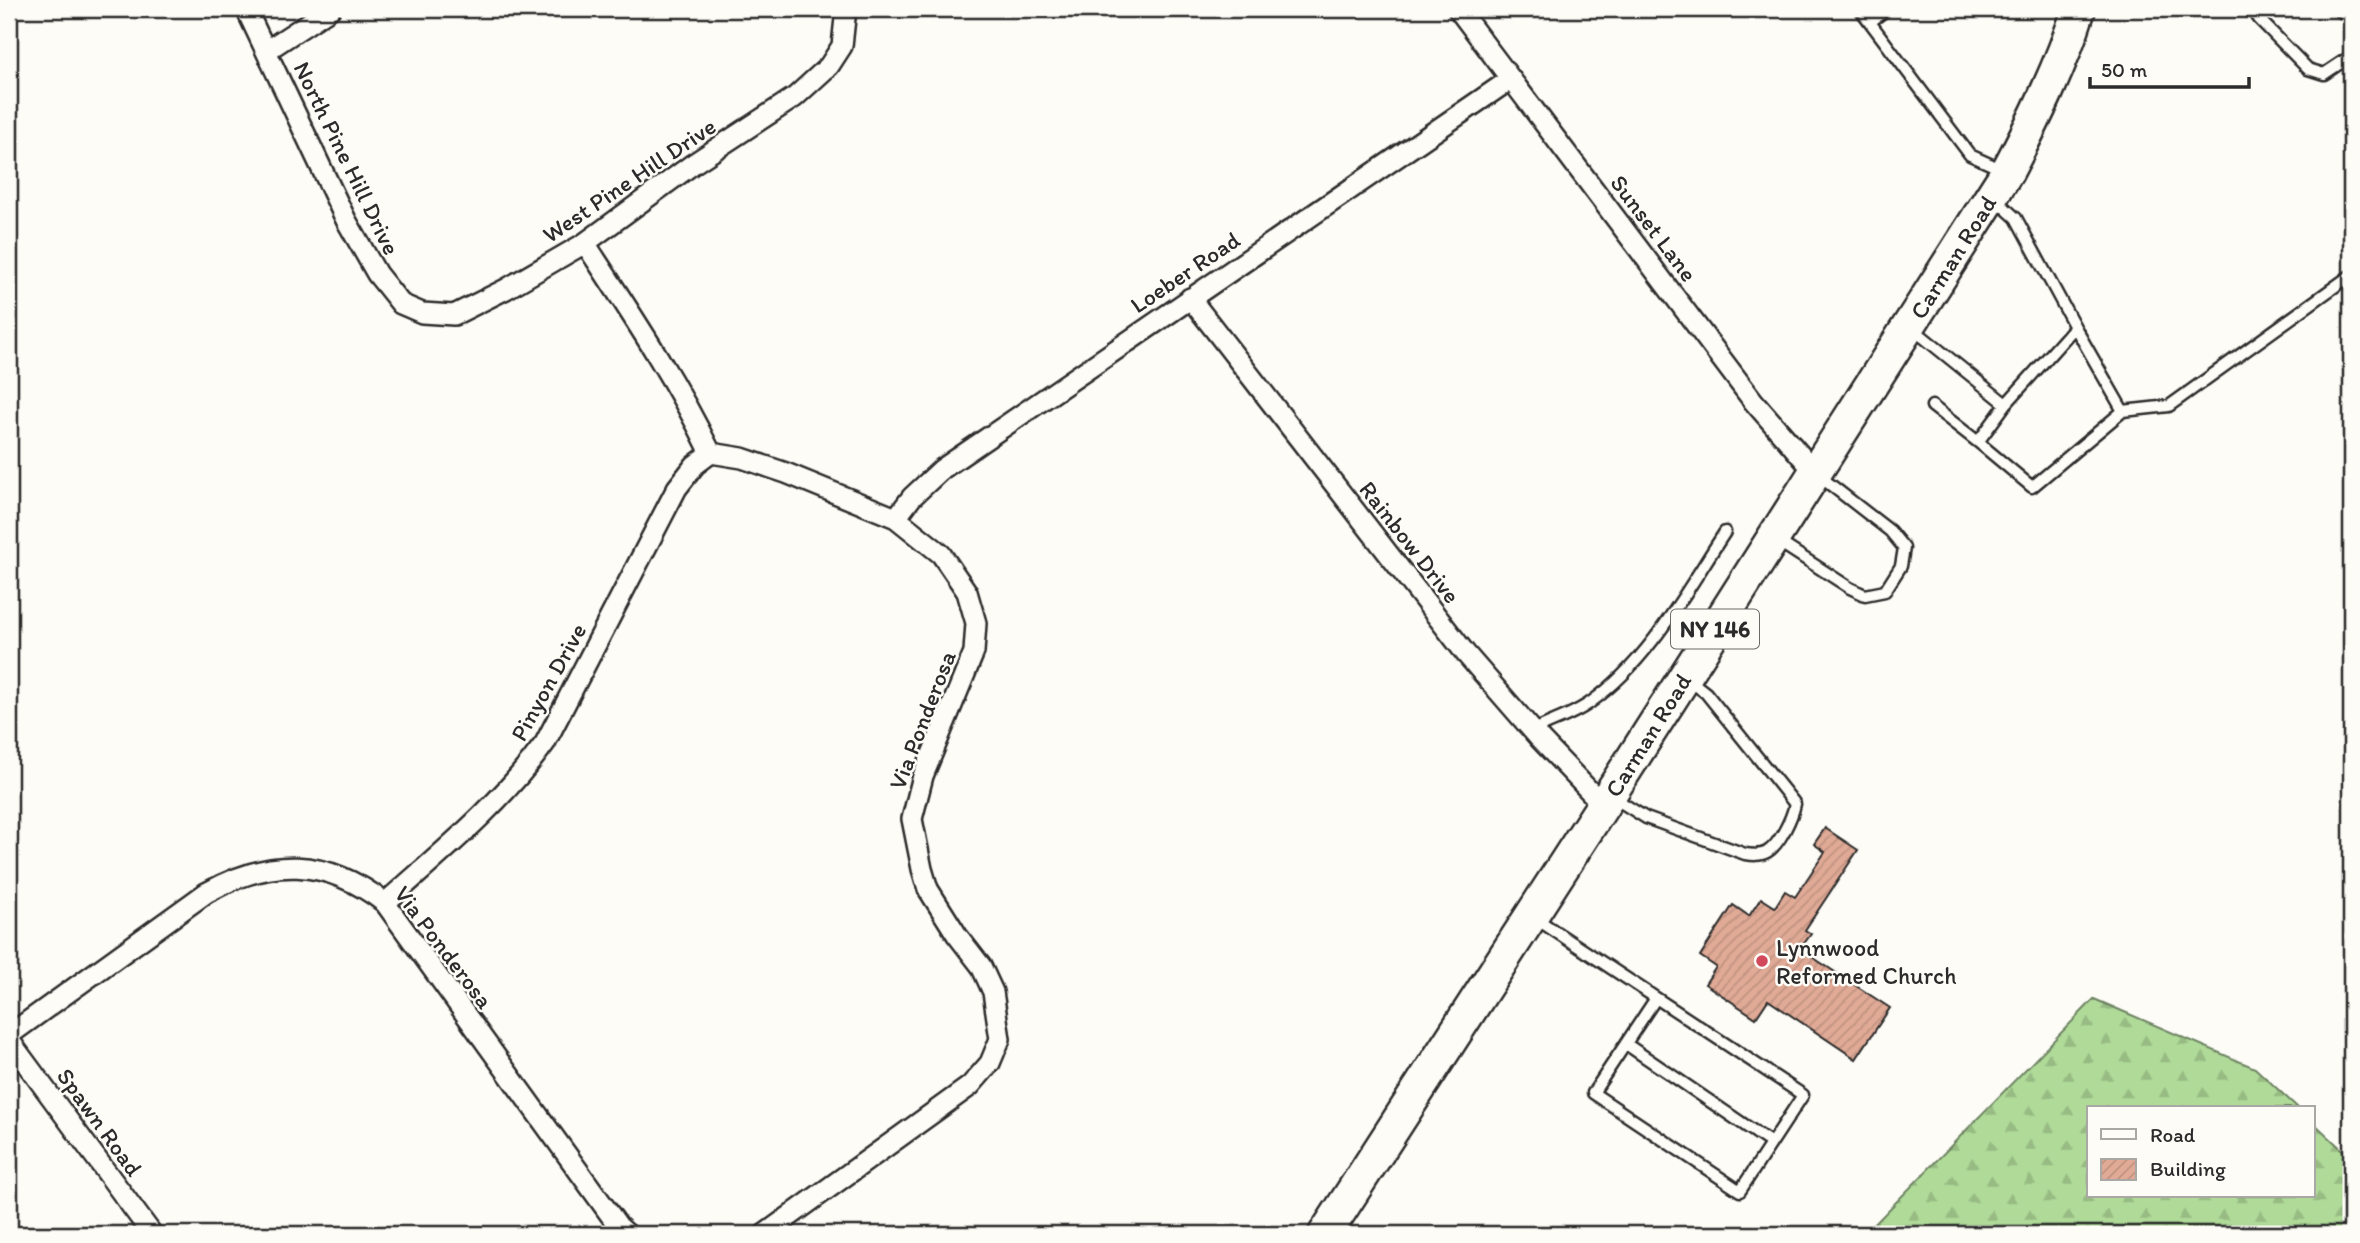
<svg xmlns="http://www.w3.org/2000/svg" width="2360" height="1243" viewBox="0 0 2360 1243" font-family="Itim,sans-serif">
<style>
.forest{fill:url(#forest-firs);stroke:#6d8262;stroke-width:2}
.building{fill:url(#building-hatch);stroke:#2b2b2b;stroke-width:2}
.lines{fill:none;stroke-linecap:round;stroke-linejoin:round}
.service-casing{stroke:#2b2b2b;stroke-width:15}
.minor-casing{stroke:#2b2b2b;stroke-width:24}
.primary-casing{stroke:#2b2b2b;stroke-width:37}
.service{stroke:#fdfcf7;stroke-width:10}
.minor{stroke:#fdfcf7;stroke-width:19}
.primary{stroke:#fdfcf7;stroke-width:32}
.poi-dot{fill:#d1495b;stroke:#fdfcf7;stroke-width:2.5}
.labels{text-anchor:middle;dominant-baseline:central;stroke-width:5;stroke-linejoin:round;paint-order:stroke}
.shield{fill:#fdfcf7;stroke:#6a6a68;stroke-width:2}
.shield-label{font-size:23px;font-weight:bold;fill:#2b2b2b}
.street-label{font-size:24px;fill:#2b2b2b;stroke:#fdfcf7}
.poi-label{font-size:24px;fill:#2b2b2b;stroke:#fdfcf7;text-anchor:start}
</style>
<defs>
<pattern id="forest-firs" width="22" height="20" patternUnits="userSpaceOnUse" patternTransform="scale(1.75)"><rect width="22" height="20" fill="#afda98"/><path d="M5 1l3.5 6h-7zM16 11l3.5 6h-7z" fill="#97bb83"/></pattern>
<pattern id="building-hatch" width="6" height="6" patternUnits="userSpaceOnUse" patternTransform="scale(1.75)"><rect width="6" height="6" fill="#e0aa96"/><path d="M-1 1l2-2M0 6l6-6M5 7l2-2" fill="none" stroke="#c09281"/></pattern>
</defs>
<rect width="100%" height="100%" fill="#fdfcf7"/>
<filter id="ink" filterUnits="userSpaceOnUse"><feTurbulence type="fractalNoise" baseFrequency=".0143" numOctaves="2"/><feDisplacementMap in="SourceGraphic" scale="14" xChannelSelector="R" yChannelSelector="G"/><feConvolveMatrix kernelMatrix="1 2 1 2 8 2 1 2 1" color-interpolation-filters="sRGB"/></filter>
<g filter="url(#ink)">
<path class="forest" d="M2094,999L2255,1068L2298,1108H2089V1196H2313V1122L2351,1158V1234H1865Z"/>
<path class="building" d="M1825,828L1858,850L1805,930L1811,934L1800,949L1890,1008L1856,1059L1768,1000L1756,1018L1705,984L1716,967L1700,956L1733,905L1749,916L1761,898L1775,907L1785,891L1795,897L1825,852L1814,844Z"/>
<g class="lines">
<g class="service-casing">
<path id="service" d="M1860,9L1970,155L2003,170
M2252,9L2259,19L2308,69L2324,74L2351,56
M2337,9L2351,18
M1870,22L1887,9
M1912,328L2006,404L2075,327L2016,218L1994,198
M2006,404L1978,442L2032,487L2123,411L2075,327
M1932,406L1978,442
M2123,411L2169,406L2351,275
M1776,540L1850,588L1865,595L1885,591L1901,566L1904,548L1890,531L1818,475
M1533,731C1551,721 1574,715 1591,702C1650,660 1686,591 1725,532
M1611,796L1646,818L1745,854C1752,855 1760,856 1767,852C1780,844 1792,818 1795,804L1706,693L1688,679
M1535,918L1803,1095L1740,1191L1593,1093L1656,998
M1626,1044L1771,1143"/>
</g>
<g class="minor-casing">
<path id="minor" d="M246,9L346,220L377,274L401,304L422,313L454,315L506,289L585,243L693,164L795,97L829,66L842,46L846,9
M1458,9L1754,402L1815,472
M266,51L330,9
M585,243C630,312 675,379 711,453L742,458L786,473L896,518L941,554L967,592L976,623L974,652L923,776L912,819L922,869L928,889L957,935L981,966L993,992L1000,1039L990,1063L970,1086L765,1234
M1190,298L1466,654L1539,738L1603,805
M896,518L912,497L942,469L1511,79
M385,903C442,852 500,805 545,743L677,488L695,465L711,453
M9,1035L206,893C270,857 326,857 385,903L619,1227L627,1234
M9,1040L152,1234"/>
</g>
<g class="primary-casing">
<path id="primary" d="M1325,1234L1603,805L2007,172C2035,119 2061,66 2079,9"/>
</g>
<use href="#service" class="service"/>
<use href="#minor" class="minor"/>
<use href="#primary" class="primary"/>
</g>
</g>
<circle class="poi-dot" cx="1762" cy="961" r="7"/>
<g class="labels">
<rect class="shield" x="1671" y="609.5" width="88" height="39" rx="5"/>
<g class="shield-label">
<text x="1715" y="629">NY 146</text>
</g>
<g class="street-label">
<text transform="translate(347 158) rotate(64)">North Pine Hill Drive</text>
<text transform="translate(629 180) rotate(-34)">West Pine Hill Drive</text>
<text transform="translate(1654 228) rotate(53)">Sunset Lane</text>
<text transform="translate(1953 257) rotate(-58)">Carman Road</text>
<text transform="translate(1185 272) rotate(-34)">Loeber Road</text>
<text transform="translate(1410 542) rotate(52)">Rainbow Drive</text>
<text transform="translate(548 682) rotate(-61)">Pinyon Drive</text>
<text transform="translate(922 720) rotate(-69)">Via Ponderosa</text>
<text transform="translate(1648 735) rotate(-58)">Carman Road</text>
<text transform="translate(444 947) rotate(53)">Via Ponderosa</text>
<text transform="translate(100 1122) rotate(54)">Spawn Road</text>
</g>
<g class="poi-label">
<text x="1776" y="947">Lynnwood<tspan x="1776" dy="28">Reformed Church</tspan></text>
</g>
</g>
<rect width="2360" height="1243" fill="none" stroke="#fdfcf7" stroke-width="35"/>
<rect x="18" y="18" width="2325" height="1208" fill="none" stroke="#2b2b2b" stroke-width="2.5" filter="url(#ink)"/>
<rect x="2087" y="1106" width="228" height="91" fill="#fdfcf7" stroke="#a9a8a5" stroke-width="2"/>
<rect x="2101" y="1129" width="35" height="10" fill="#fdfcf7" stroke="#a9a8a5" stroke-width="2"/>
<text x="2150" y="1142" font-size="21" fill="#2b2b2b">Road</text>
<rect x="2101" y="1159" width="35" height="21" fill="url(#building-hatch)" stroke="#a9a8a5" stroke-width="2"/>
<text x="2150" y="1176" font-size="21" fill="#2b2b2b">Building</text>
<path d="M2090 77v10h159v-10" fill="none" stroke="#2b2b2b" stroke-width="3.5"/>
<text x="2101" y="77" font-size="21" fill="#2b2b2b" stroke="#fdfcf7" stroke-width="5" paint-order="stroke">50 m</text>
</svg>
